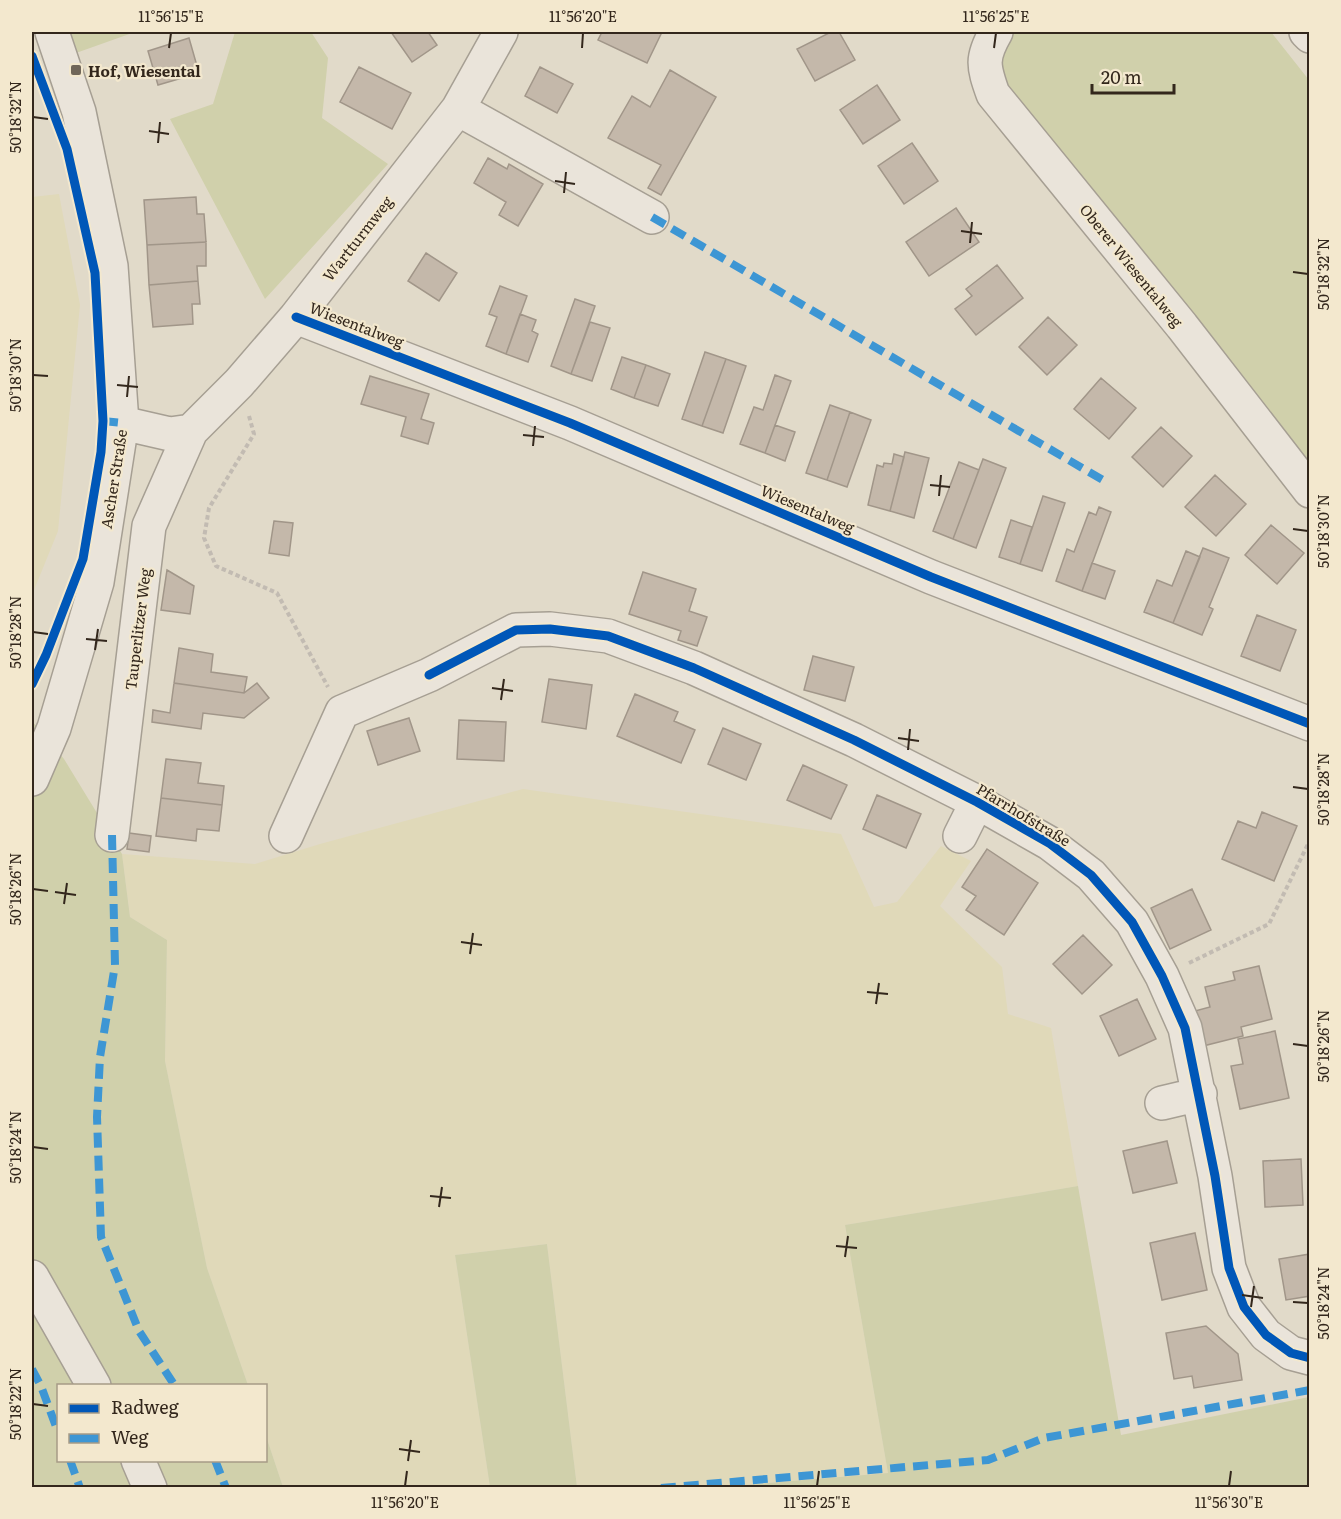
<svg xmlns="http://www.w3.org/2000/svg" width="1341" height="1519" viewBox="0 0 1341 1519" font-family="Literata,serif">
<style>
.farmland{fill:#e0d9b9}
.green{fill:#d0d0ab}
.building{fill:#c4b8aa;stroke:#a19689;stroke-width:1.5}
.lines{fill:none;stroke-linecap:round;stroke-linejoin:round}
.minor-casing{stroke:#a69f93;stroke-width:36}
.path{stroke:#c2bbb2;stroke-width:4;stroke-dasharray:4.5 3;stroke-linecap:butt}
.minor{stroke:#eae4da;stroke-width:33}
.quiet{stroke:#3d96d4;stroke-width:8;stroke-dasharray:15 8;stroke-linecap:butt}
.cycleway-casing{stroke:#f3e8ce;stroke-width:13}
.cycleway{stroke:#0057b8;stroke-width:9}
.ticks{fill:none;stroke:#33271c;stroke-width:2}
.poi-dot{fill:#706659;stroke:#f3e8ce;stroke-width:2}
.labels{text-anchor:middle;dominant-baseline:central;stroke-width:4.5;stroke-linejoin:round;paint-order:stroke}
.poi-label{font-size:15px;font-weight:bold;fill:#33271c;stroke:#f3e8ce;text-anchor:start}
.street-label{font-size:15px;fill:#33271c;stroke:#f3e8ce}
.neatline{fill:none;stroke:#33271c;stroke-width:2}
.ticks-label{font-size:15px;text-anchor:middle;fill:#33271c}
</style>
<rect width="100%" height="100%" fill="#e1dac9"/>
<path class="farmland" d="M59,194L80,305L58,531L32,595V197Z
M523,789L841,834L874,907L897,902L941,846L971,861L940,906L1002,967L1008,1014L1051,1028L1078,1186L845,1225L888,1473L721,1487H577L547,1244L455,1255L490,1487H283L266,1436V1386L248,1385L207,1268L165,1061L167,940L130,917L122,854L255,864L320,844Z"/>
<path class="green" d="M68,32H135L76,53Z
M235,32H311L328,58L322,118L388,164L265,299L170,119L213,104Z
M1002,32H1271L1309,80V465L1005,83L997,44Z
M32,721L64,759L122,854L130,917L167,940L165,1061L207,1268L248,1385L58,1386V1460H266V1436L283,1487H32Z
M1078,1186L1121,1435L1309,1397V1487H721L888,1473L845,1225Z
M547,1244L577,1487H490L455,1255Z"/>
<path class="building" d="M391,32H428L437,45L412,62Z
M602,32H662L647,63L598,40Z
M831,32H839L855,60L815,81L797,49Z
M189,38L199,73L158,85L148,51Z
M359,67L411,93L392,129L340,102Z
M540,67L573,84L557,113L525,96Z
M670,70L716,97L661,195L648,188L661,165L608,138L632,96L650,107Z
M877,85L900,120L863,144L840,110Z
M912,143L938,181L904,204L878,166Z
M488,158L507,169L509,164L543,184L518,226L499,215L506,202L474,183Z
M196,197L197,214H204L206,242L147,245L144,200Z
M956,208L979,242L929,276L906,242Z
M206,242V266H197L198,281L149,285L147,245Z
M426,253L457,273L439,301L408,281Z
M997,265L1023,298L976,335L955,309L972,296L966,289Z
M198,281L200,304H192L193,324L153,327L149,285Z
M500,286L527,296L506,354L486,346L497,317L489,314Z
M575,299L595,306L571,374L551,366Z
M520,314L536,320L532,331L538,334L528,362L506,354Z
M1048,317L1077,345L1047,375L1019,347Z
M590,322L610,328L592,381L571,374Z
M705,352L726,359L702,426L682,419Z
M622,357L646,365L634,398L611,389Z
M726,359L746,366L723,433L702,426Z
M646,365L670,374L658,406L634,398Z
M775,375L791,381L765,453L740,444L754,407L763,410Z
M370,376L429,394L421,419L434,423L428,444L401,436L406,417L361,404Z
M1101,378L1136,408L1109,439L1074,409Z
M830,405L850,412L827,480L806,473Z
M850,412L871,420L847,487L827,480Z
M775,425L795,432L785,461L765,453Z
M1161,427L1192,456L1163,487L1132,457Z
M905,452L929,458L914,518L890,511Z
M894,454L904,457L890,511L868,505L877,465L883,467L884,463L892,464Z
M983,459L1006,468L976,548L953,539Z
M959,462L979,470L953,539L933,531Z
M1215,475L1246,504L1216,536L1185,507Z
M1043,496L1065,503L1042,571L1020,564Z
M1099,507L1111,512L1082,591L1056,581L1067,549L1074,552L1089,512L1096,515Z
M1011,520L1032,527L1020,564L999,557Z
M274,521L293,523L289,556L269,553Z
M1271,525L1304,553L1277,584L1245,555Z
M1203,548L1229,558L1209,607L1213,609L1202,635L1173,623Z
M1186,551L1200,557L1173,623L1144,612L1157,580L1172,586Z
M1092,563L1115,571L1105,599L1082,591Z
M167,570L194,586L190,614L161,610Z
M643,572L696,589L689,611L707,617L697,646L678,640L681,631L629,614Z
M1257,615L1296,630L1280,671L1241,656Z
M179,648L213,654L211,672L247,677L244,693L174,683Z
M813,656L854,667L845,701L804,690Z
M549,679L592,685L586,729L542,722Z
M174,683L244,693L257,683L269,698L244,718L203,713L201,729L152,722L153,710L170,713Z
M635,694L678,712L674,721L695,730L681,763L617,736Z
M409,718L420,751L378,765L367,731Z
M459,720L506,722L504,761L457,759Z
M723,728L761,744L746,780L708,764Z
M166,759L201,763L198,783L224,786L222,805L161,798Z
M803,765L847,785L831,819L787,800Z
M877,795L921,814L906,848L863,829Z
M161,798L222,805L219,831L197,829L196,841L156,836Z
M1262,812L1297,826L1274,881L1222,859L1238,821L1256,828Z
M129,833L151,836L149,852L127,849Z
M987,849L1038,883L1004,935L966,910L976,896L962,887Z
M1192,889L1211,930L1170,949L1151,908Z
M1083,935L1112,965L1082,994L1053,964Z
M1259,966L1272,1019L1241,1027L1243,1036L1203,1046L1195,1011L1210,1007L1205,987L1235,980L1233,972Z
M1137,999L1156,1039L1119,1056L1100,1016Z
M1275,1031L1289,1098L1240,1109L1231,1066L1243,1064L1238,1039Z
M1167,1141L1177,1183L1133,1193L1123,1151Z
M1301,1159L1303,1205L1265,1207L1263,1161Z
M1195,1233L1207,1290L1162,1300L1150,1243Z
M1310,1254V1296L1286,1300L1279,1259Z
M1206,1326L1238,1354L1242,1380L1194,1388L1192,1376L1174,1379L1166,1333Z"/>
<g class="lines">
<g class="minor-casing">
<path id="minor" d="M996,32C981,58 983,66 993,94L1182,326L1310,491
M1306,32L1310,36
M458,109L652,217
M296,317L570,423L931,577L1310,724
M122,423L170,434L191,431L239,383L296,317L458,109L501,32
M32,779L54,728L97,582L122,423L111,266L79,112L52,32
M112,835L149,526L191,431
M286,836L342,712L429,675L516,630L550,629L608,636L694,668L854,740L977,802L1049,843L1091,875L1132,922L1162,976L1185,1028L1215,1176L1229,1268L1244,1307L1266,1335L1291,1353L1310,1358
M960,836L977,802
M1162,1103L1200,1094
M32,1277L94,1386
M138,1460L150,1488"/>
</g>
<path class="path" d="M249,416L254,434L209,508L204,538L216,566L277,593L328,687
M1189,963L1269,924L1310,840"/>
<use href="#minor" class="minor"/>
<path class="quiet" d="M652,217L1108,483
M103,421L122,423
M112,835L115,965L100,1057L97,1117L101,1237L139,1331L175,1386
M32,1369L41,1386L58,1432
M70,1460L80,1488
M215,1460L226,1488
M661,1488L988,1460L1044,1438L1310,1390"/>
<g class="cycleway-casing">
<path id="cycleway" d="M32,56L67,149L95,273L103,421L101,452L83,559L46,655L32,684
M296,317L570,423L931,577L1310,724
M429,675L516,630L550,629L608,636L694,668L854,740L977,802L1049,843L1091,875L1132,922L1162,976L1185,1028L1215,1176L1229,1268L1244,1307L1266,1335L1291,1353L1310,1358"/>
</g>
<use href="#cycleway" class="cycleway"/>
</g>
<path class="ticks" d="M169,48L171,33M582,48L583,33M994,48L996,33M33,117L48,119M149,131L169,134M158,143L160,122M555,181L575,184M564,193L566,172M961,231L982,234M970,243L972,222M1293,272L1308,274M33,375L48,376M117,385L138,387M127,397L129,376M523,435L544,437M533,446L535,426M930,485L950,487M939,496L941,475M1293,529L1308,531M33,632L48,634M86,639L107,641M95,650L98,629M492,688L513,691M501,700L504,679M898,738L919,741M908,750L910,729M1293,787L1308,789M33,889L48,891M55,892L76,895M64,904L67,883M461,942L482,945M470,954L473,933M867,992L888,994M876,1004L879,983M1293,1044L1308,1046M33,1147L48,1149M430,1196L451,1198M439,1207L442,1187M836,1246L857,1248M845,1257L848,1236M1242,1295L1263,1298M1293,1302L1308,1303M1251,1307L1254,1286M33,1404L48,1406M399,1449L420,1452M408,1461L411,1440M405,1486L407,1471M817,1486L819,1471M1229,1486L1231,1471"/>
<rect class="poi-dot" x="70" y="64" width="12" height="12" rx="3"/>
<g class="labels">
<g class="poi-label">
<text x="88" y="70">Hof, Wiesental</text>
</g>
<g class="street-label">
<text transform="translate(357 238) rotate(-52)">Wartturmweg</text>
<text transform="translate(1132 265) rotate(51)">Oberer Wiesentalweg</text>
<text transform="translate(357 324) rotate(21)">Wiesentalweg</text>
<text transform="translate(113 479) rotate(-81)">Ascher Straße</text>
<text transform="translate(808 508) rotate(23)">Wiesentalweg</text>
<text transform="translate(137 629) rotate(-83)">Tauperlitzer Weg</text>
<text transform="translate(1024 814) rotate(31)">Pfarrhofstraße</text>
</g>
</g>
<rect width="1341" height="1519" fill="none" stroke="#f3e8ce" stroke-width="66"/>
<rect x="57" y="1384" width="210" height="78" fill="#f3e8ce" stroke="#a69b87" stroke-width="1.5"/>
<rect x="69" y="1404" width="30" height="9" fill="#0057b8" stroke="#a69b87" stroke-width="1.5"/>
<text x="111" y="1414" font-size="18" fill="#33271c">Radweg</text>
<rect x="69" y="1434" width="30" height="9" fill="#3d96d4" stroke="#a69b87" stroke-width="1.5"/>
<text x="111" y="1444" font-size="18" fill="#33271c">Weg</text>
<path d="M1092 84v9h82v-9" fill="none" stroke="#33271c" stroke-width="3"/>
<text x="1101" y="84" font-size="18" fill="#33271c" stroke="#f3e8ce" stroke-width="4.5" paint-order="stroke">20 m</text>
<rect x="33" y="33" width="1275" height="1453" class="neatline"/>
<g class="ticks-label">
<text x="171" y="22">11°56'15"E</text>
<text x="583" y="22">11°56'20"E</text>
<text x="996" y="22">11°56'25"E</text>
<text transform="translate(16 117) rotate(-90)" y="5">50°18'32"N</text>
<text transform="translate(1324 274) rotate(-90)" y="5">50°18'32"N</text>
<text transform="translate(16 375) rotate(-90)" y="5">50°18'30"N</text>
<text transform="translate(1324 531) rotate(-90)" y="5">50°18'30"N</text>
<text transform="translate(16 632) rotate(-90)" y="5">50°18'28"N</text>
<text transform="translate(1324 789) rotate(-90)" y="5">50°18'28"N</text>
<text transform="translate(16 889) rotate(-90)" y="5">50°18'26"N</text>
<text transform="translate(1324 1046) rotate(-90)" y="5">50°18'26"N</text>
<text transform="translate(16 1147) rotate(-90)" y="5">50°18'24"N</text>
<text transform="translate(1324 1303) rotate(-90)" y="5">50°18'24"N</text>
<text transform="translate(16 1404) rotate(-90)" y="5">50°18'22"N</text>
<text x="405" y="1508">11°56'20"E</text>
<text x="817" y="1508">11°56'25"E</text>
<text x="1229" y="1508">11°56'30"E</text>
</g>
</svg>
